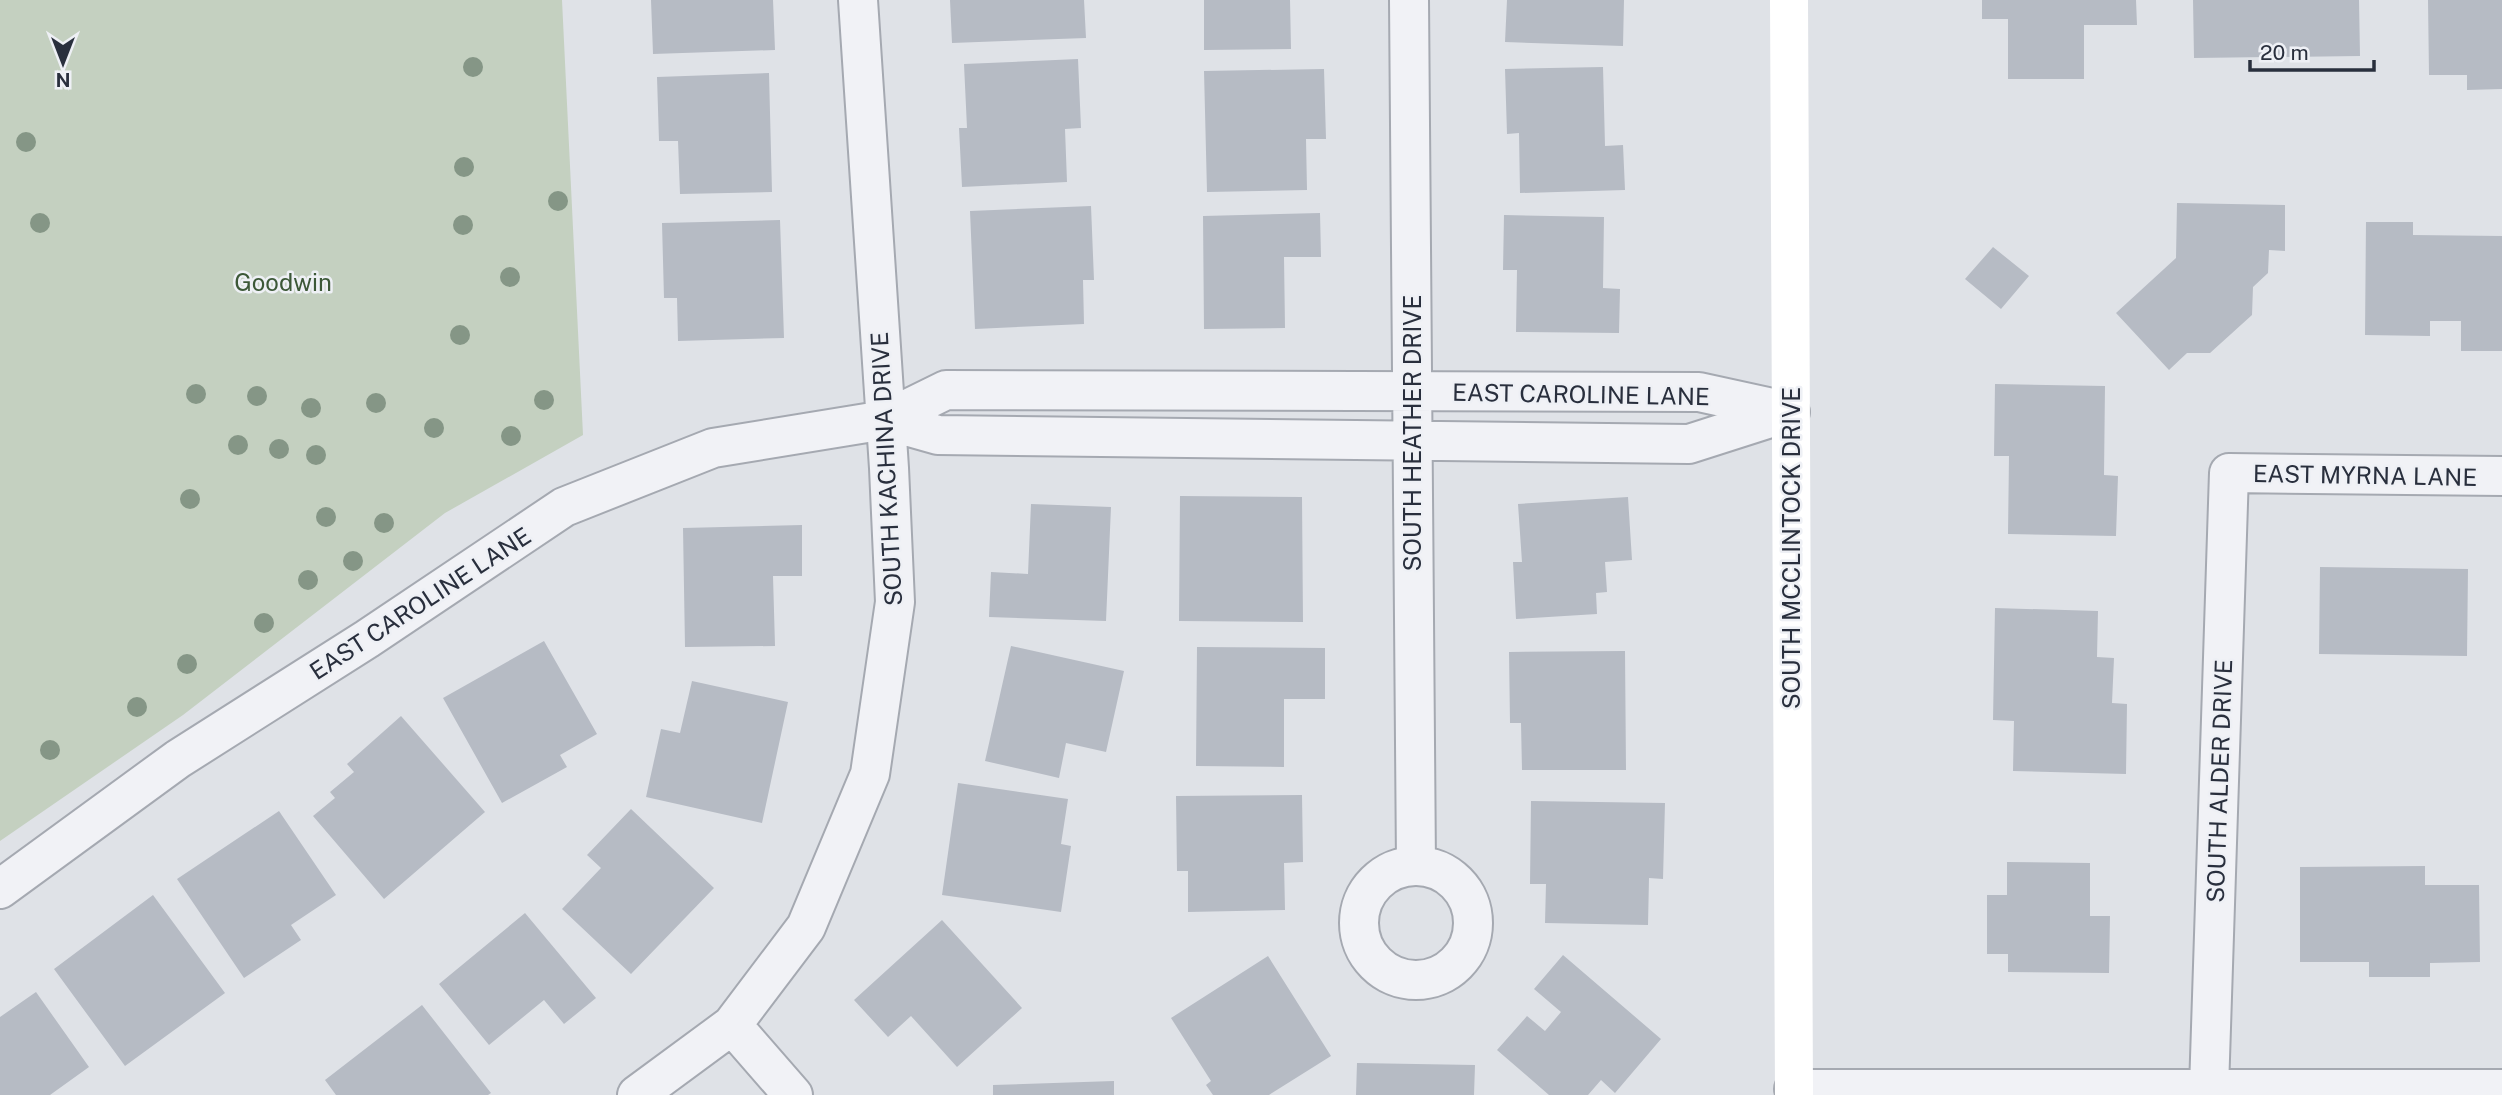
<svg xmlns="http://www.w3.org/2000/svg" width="2502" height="1095" viewBox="0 0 2502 1095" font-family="'Public Sans',sans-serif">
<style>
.green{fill:#c4d0c0}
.building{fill:#b6bbc4}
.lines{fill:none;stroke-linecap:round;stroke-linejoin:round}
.minor-casing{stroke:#a5a9b1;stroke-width:42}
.minor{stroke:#f1f2f6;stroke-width:38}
.secondary{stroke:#fff;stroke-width:38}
.tree{fill:#859686}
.labels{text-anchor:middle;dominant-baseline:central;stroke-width:5;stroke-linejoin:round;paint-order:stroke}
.park-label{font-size:24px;fill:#3c5837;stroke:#eef0f5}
.street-label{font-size:24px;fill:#292f3d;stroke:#eef0f5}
</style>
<rect width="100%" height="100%" fill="#dfe2e7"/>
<path class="green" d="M0,0H562L583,435L445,513L183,715L0,841Z"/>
<path class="building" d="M651,0H773L775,50L653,54Z
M950,0H1084L1086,38L952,43Z
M1204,0H1290L1291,49L1204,50Z
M1507,0H1624L1623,46L1505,42Z
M1982,0H2136L2137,25H2084V79H2008V19H1982Z
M2193,0H2359L2360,56L2194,58Z
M2428,0H2502V89L2467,90V75H2429Z
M1078,59L1081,128L1065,129L1067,182L962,187L959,128H967L964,64Z
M1603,67L1605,146L1623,145L1625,190L1520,193L1519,133L1507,134L1505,69Z
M1324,69L1326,139H1306L1307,190L1207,192L1204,71Z
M769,73L772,192L680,194L678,141H659L657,77Z
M2177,203L2285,205V251L2269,250L2268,273L2253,287L2252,315L2210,353H2187L2169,370L2116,313L2176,258Z
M1091,206L1094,280H1083L1084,324L975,329L970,211Z
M1320,213L1321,257H1284L1285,328L1204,329L1203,216Z
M1504,215L1604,217L1603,288L1620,289L1619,333L1516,332L1517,270H1503Z
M780,220L784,338L678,341L677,298H664L662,223Z
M2366,222H2413V235L2502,236V351H2461V321H2430V336L2365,335Z
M1993,247L2029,276L2001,309L1965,279Z
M1995,384L2105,386L2104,475L2118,476L2116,536L2008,534L2009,456H1994Z
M1180,496L1302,497L1303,622L1179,621Z
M1628,497L1632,560L1605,562L1607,592L1596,593L1597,614L1516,619L1513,562H1522L1518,504Z
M1031,504L1111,507L1106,621L989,617L991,572L1028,574Z
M802,525V576H773L775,646L685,647L683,528Z
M2320,567L2468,569L2467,656L2319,654Z
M1995,608L2098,611L2097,657L2114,658L2112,703L2127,704L2126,774L2013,771L2014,721L1993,720Z
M544,641L597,734L560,755L567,767L502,803L443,698Z
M1011,646L1124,671L1106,752L1066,743L1059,778L985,761Z
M1197,647L1325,648V699H1284V767L1196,766Z
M1625,651L1626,770H1522L1521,723H1510L1509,652Z
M692,681L788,702L762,823L646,797L661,729L680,733Z
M401,716L485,812L384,899L313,816L335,798L330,792L354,772L347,764Z
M958,783L1068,799L1061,844L1071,846L1061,912L942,895Z
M1302,795L1303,862L1284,863L1285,910L1188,912V871H1177L1176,796Z
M1531,801L1665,803L1663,879L1649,878L1648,925L1545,923L1546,884H1530Z
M631,809L714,888L631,974L562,909L601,868L587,855Z
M279,811L336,895L291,925L301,940L244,978L177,879Z
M2007,862L2090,863V916H2110L2109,973L2008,972V954H1987V895H2007Z
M2425,866V885H2479L2480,962L2430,963V977H2369V962H2300V867Z
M153,895L225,993L125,1066L54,969Z
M525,913L596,998L564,1024L544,1000L489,1045L439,984Z
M942,920L1022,1008L957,1067L911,1016L888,1037L854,1000Z
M1563,955L1661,1039L1615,1093L1601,1080L1588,1095H1549L1497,1050L1527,1016L1545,1031L1561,1012L1534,989Z
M1268,956L1331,1056L1269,1095H1213L1206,1085L1211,1081L1171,1018Z
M36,992L89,1067L50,1095H0V1017Z
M422,1005L491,1093L488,1095H336L325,1080Z
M1357,1063L1475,1065L1474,1095H1356Z
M1114,1081V1095H993V1085Z"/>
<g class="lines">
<g class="minor-casing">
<path id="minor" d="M1409,0L1416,866
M885,420L938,435L1689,444L1786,413
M1359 923a57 57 0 1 1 114 0a57 57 0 1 1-114 0Z
M0,889L178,759L367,639L564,507L713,448L885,420L946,390L1699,392L1790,412
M732,1025L793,1095
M1794,1089H2502
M2209,1089L2229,473L2502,476
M637,1095L732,1025L806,927L870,774L895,602L889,468L858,0"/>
</g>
<use href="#minor" class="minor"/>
<path class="secondary" d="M1789,0L1794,1095"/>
</g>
<g class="tree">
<circle cx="473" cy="67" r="10"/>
<circle cx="26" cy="142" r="10"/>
<circle cx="464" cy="167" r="10"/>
<circle cx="558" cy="201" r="10"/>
<circle cx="40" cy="223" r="10"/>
<circle cx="463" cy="225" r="10"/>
<circle cx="510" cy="277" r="10"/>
<circle cx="460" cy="335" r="10"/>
<circle cx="196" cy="394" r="10"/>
<circle cx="257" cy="396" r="10"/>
<circle cx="544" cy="400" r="10"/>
<circle cx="376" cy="403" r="10"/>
<circle cx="311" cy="408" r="10"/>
<circle cx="434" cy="428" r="10"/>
<circle cx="511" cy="436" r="10"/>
<circle cx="238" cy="445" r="10"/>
<circle cx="279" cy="449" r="10"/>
<circle cx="316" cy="455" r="10"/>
<circle cx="190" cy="499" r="10"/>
<circle cx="326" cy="517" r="10"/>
<circle cx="384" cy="523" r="10"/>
<circle cx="353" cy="561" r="10"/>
<circle cx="308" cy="580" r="10"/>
<circle cx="264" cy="623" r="10"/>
<circle cx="187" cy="664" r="10"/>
<circle cx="137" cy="707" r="10"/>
<circle cx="50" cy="750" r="10"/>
</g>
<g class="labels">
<g class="park-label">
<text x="283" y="282">Goodwin</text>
</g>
<g class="street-label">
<text transform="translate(1581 394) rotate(1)">EAST CAROLINE LANE</text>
<text transform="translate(1412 433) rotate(-90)">SOUTH HEATHER DRIVE</text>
<text transform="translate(886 469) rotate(-93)">SOUTH KACHINA DRIVE</text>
<text transform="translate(2365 475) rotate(1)">EAST MYRNA LANE</text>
<text transform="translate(1791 548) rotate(-90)">SOUTH MCCLINTOCK DRIVE</text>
<text transform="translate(420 603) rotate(-33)">EAST CAROLINE LANE</text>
<text transform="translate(2219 781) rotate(-88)">SOUTH ALDER DRIVE</text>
</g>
</g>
<g transform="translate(63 63) rotate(180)" stroke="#eef0f5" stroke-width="5" paint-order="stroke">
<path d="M0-5L12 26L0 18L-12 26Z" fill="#292f3d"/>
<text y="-10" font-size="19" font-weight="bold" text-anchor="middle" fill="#292f3d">N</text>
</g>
<path d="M2250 60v10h124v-10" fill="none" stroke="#292f3d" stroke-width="3.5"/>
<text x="2260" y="60" font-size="21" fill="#292f3d" stroke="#eef0f5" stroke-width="5" paint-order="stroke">20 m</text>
</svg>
